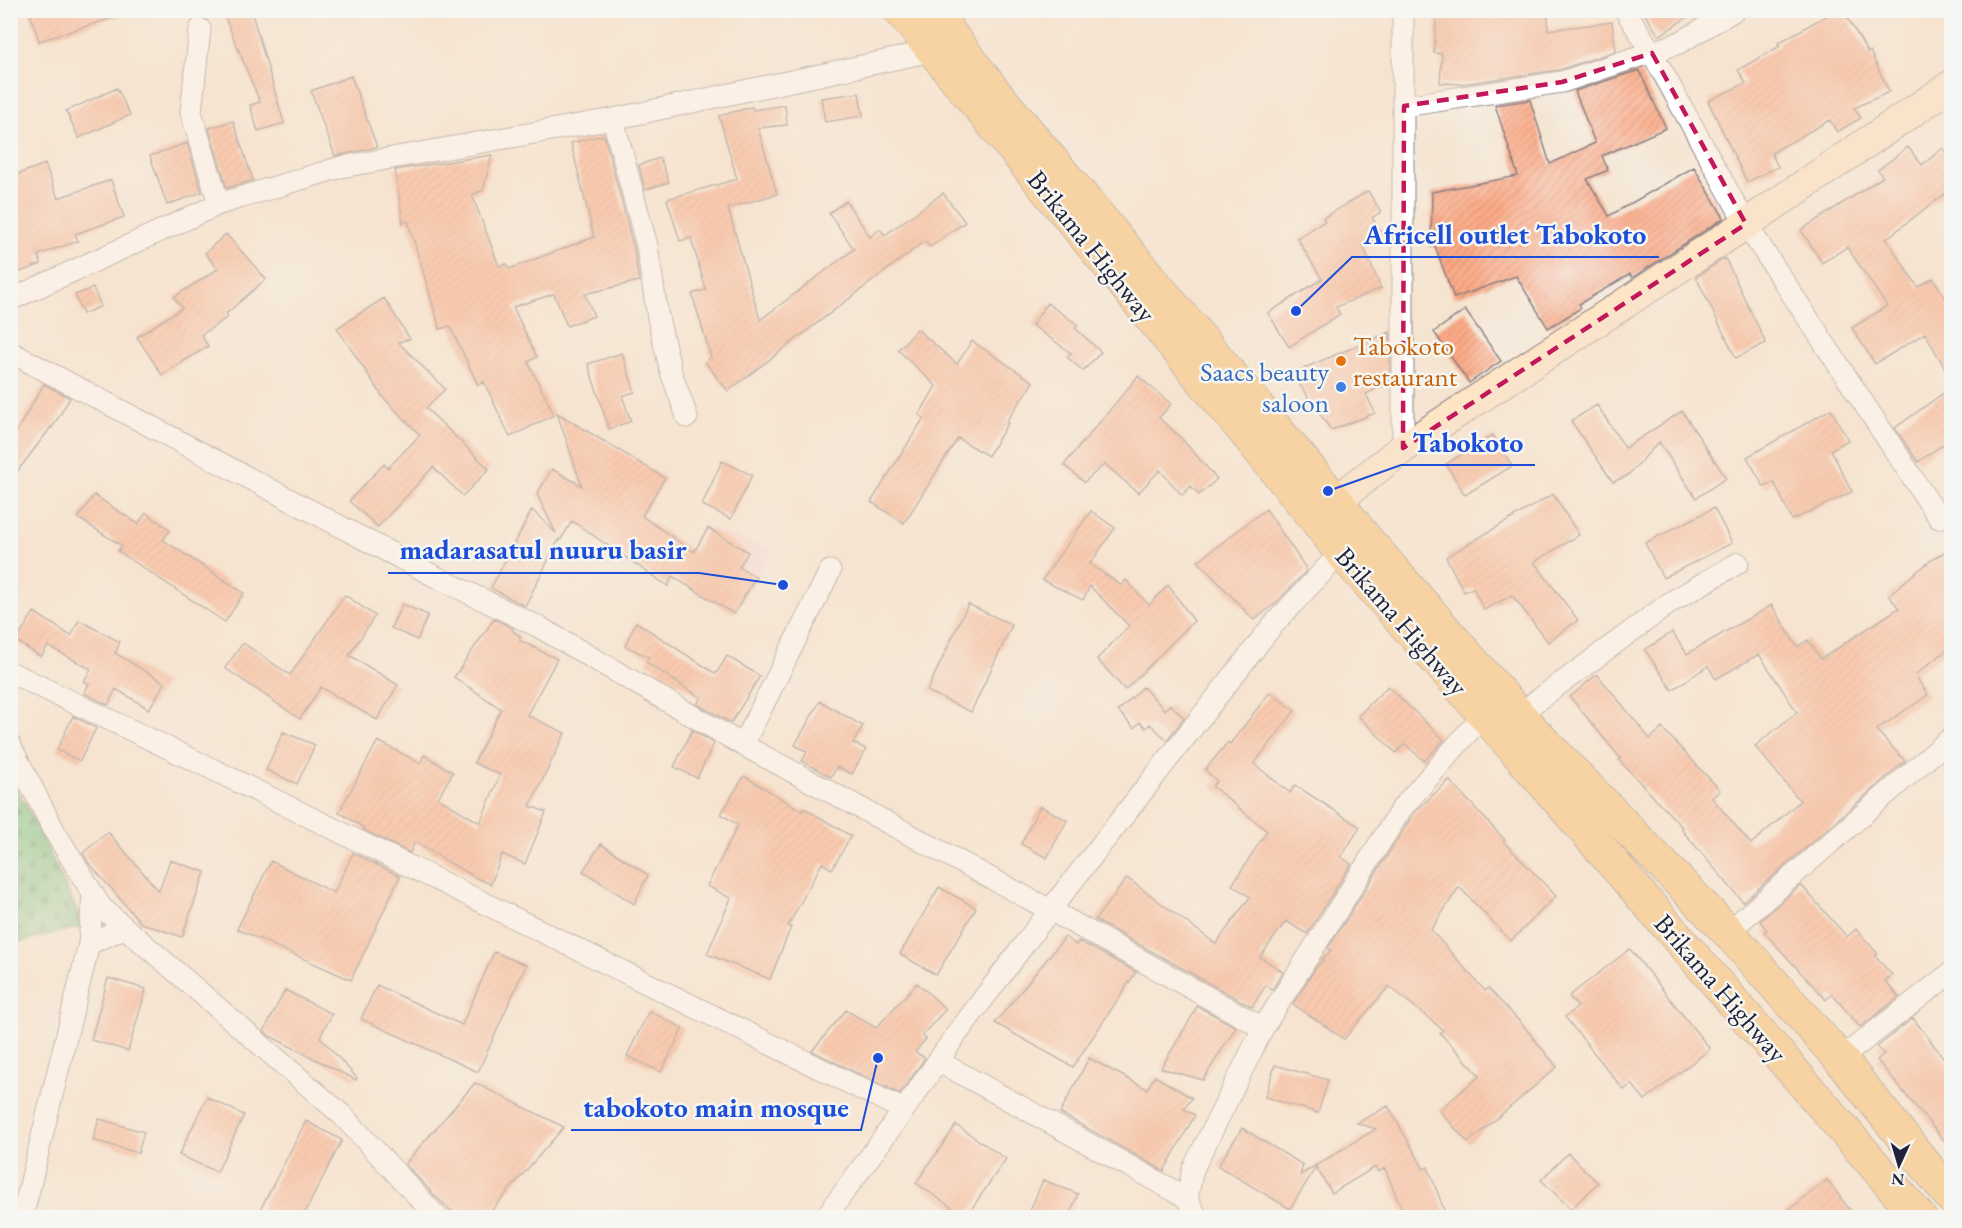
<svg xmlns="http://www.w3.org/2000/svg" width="1962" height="1228" viewBox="0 0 1962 1228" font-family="'EB Garamond',serif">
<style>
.built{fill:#f7cfd4}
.cemetery{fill:url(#cemetery-stones);stroke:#4c7462;stroke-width:1.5}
.building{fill:url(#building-hatch)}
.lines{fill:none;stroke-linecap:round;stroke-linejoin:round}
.street-casing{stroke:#8c8386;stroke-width:23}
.secondary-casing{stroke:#8c8386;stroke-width:32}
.highway-casing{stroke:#8c8386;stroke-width:35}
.street{stroke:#fff;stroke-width:21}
.secondary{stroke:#fde5c5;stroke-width:30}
.highway{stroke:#f9bf6d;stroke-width:33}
.marked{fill:none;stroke:#c2185b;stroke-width:4.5;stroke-dasharray:12 8;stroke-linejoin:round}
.food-dot{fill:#e8710a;stroke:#f6f6f2;stroke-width:2}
.shop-dot{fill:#3f7fe0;stroke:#f6f6f2;stroke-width:2}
.labels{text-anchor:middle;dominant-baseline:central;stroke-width:5;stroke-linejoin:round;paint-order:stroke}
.street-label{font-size:27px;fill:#22223b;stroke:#f6f6f2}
.food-label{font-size:27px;fill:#c56008;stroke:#f6f6f2;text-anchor:start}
.shop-label{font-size:27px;fill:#366cbe;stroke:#f6f6f2;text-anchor:end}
.leader{fill:none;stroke:#1d4ed8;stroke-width:2}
.callout-dot{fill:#1d4ed8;stroke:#f6f6f2;stroke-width:2}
.callout-label{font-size:28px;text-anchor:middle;font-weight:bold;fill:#1d4ed8;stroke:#f6f6f2;stroke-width:5;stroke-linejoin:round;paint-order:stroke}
</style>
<defs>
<pattern id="cemetery-stones" width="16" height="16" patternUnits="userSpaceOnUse" patternTransform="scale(1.5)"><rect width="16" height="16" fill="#75c789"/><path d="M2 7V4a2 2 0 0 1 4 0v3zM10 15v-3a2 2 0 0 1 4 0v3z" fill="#60a171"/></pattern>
<pattern id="building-hatch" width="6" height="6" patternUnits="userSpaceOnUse" patternTransform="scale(1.5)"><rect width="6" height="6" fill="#fcaa86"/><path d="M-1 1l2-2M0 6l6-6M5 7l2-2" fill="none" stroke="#d89275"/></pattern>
</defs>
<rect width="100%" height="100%" fill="#f6f6f2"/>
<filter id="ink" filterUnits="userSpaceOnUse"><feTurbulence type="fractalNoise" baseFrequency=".0167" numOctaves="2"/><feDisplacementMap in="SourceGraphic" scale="12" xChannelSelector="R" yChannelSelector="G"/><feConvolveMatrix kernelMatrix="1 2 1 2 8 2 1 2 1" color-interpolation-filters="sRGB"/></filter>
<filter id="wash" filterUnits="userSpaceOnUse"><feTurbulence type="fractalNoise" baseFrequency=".008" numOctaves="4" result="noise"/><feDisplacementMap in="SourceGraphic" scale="24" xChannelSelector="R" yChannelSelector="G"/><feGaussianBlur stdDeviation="1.35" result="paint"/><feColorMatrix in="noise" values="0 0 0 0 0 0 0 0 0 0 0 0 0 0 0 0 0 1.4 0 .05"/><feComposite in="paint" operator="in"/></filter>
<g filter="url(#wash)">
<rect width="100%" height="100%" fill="#f5e4d0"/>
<path class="built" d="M709,528L773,550L745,593L702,568Z"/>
<path class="cemetery" d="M10,776L37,826L84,926L11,944Z"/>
<g id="blocks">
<path class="building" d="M29,10H121L122,15L39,41Z
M222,10H251L284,123L258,131L250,105L260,102Z
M1437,10H1548V30L1612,22L1616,51L1559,70L1462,84L1440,83L1442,54L1434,53Z
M1642,10H1698L1659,36Z
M1836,10H1843L1868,53L1870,51L1889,92L1854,108L1861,118L1837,132L1830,120L1771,153L1778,167L1747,182L1708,101L1746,83L1738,70L1780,46L1778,43Z
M1639,70L1666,128L1602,156L1608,170L1587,179L1609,216L1694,167L1724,218L1632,278L1630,274L1579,304L1581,308L1548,328L1516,276L1454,298L1435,246L1431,247L1432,192L1518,176L1495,105L1530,100L1550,164L1595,143L1575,91Z
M351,76L377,147L335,156L311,91Z
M117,88L130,115L79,138L66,111Z
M859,93L863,116L825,122L821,98Z
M785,105L787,125L758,128L777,194L728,208L760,320L854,249L829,213L846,201L870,237L880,229L885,235L943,193L965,222L930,247L925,241L728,391L705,362L711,357L692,294L706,290L691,238L680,241L667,199L737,179L719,116L752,107L753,110Z
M233,121L253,180L227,188L209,128Z
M604,135L634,249L639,281L585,294L594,316L567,326L554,294L513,307L537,357L528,362L554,415L510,437L484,382L478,385L450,326L440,329L408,221L403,223L395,170L492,155L483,190L472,195L499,266L507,264L509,269L594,237L571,143Z
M187,143L202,192L167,205L150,156Z
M1908,147L1922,165L1943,148L1952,158V188L1886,239L1918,287L1933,278L1952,308V381L1925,333L1875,364L1852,328L1887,306L1847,247L1822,263L1801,230L1883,177L1878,170Z
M660,158L669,182L645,190L639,165Z
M45,164L58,198L111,180L124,217L75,234L78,241L38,255L41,264L10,276V177Z
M1368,191L1381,212L1372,218L1383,234L1363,246L1381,288L1336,307L1340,314L1289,347L1268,313L1322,279L1297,238L1325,221L1323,218Z
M226,234L266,279L226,314L228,317L201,335L208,346L162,375L137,337L182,308L174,297L218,269L205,253Z
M1725,258L1766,343L1736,358L1696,277Z
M93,288L101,306L83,314L75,295Z
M384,298L410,339L398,342L445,389L426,408L489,469L463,496L433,467L378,527L349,501L384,464L388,468L420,435L383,397L337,328Z
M1047,303L1078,325L1075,328L1101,352L1083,371L1067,357L1071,353L1032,325Z
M1465,310L1501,361L1469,383L1434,332Z
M917,329L957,364L972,341L1033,382L1006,422L1008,423L988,456L958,438L904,523L871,502L924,418L919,415L936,386L898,350Z
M1390,332V382L1366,394L1375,413L1331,430L1297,381V371Z
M622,353L635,392L622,396L631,421L609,429L588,364Z
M1138,376L1171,404L1159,418L1181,438L1217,479L1199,495L1191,486L1182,495L1160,470L1138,493L1105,464L1084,482L1064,465Z
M44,384L70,398L52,428L51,427L10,481V442Z
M1952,387V438L1918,462L1895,428Z
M1597,405L1625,448L1682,411L1726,478L1696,498L1659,442L1627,476L1613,482L1571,421Z
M1831,409L1848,440L1831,450L1852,492L1792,520L1774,482L1764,487L1747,457Z
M557,413L665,478L642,516L694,552L708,528L748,552L739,567L756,577L734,614L672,576L668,586L572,521L560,541L559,539L525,606L491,588L532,510L556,533L537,494L552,469L582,486Z
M1493,435L1512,466L1465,495L1446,464Z
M722,461L752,475L731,519L702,505Z
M1553,494L1579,535L1534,562L1578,620L1548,642L1512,595L1484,610L1473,588L1464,592L1446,557Z
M94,495L138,524L146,513L170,530L163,540L244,593L225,622L118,551L122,546L78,518Z
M1714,508L1732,543L1663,578L1645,543Z
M1266,509L1307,570L1276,603L1254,620L1198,561Z
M1091,511L1115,528L1090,564L1121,585L1126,580L1149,605L1168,585L1194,621L1125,690L1097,659L1129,626L1090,586L1083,600L1042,580Z
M1952,547V646L1915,675L1928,695L1876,730L1905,761L1743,902L1681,829L1683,828L1619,760L1621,759L1570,697L1597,674L1650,739L1662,728L1720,790L1712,798L1751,844L1800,801L1755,746L1797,712L1759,654L1716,679L1708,666L1672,690L1645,650L1672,632L1687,654L1772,605L1797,647L1808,640L1821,659L1899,608L1888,595L1930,561Z
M345,595L375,616L349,655L398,685L377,720L321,687L300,719L225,668L243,643L290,675Z
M402,604L428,615L417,640L391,628Z
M968,604L1012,625L971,712L927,691Z
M34,612L71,636L79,620L120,642L115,653L165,683L149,709L116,689L108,705L84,693L89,684L84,681L91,669L48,646L41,657L16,641Z
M494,619L513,628L512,630L521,637L519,640L557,659L527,715L565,733L530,806L546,812L525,864L502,854L491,884L476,878L415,842L410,853L364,830V828L339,812L378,741L420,763L424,755L453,772L438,798L480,823L500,775L474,763L501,709L454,677Z
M636,622L716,674L727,656L760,676L731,723L697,704L701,698L646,662L649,657L625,646Z
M1388,686L1444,740L1424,761L1405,744L1396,753L1358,716Z
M1143,687L1165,710L1170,704L1184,718L1167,740L1150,724L1146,728L1140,722L1134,728L1118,711Z
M1270,692L1295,711L1254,764L1290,793L1295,785L1360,827L1341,857L1351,864L1307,934L1286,921L1260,957L1283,972L1272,990L1266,985L1252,1007L1095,920L1127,878L1216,944L1250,897L1232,885L1267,831L1212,786L1217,781L1205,770L1228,742L1230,744Z
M820,701L863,726L853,743L866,749L852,774L837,767L831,777L802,761L807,752L795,745Z
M73,716L96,728L80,761L57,750Z
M692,730L714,743L697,778L674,767Z
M283,732L315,745L297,784L266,770Z
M744,776L802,811L804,808L851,836L832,869L822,863L788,926L791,927L770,979L707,954L731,898L707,886L738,825L721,814Z
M1449,780L1505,840L1503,841L1556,896L1511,941L1459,887L1431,930L1485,991L1488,988L1521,1023L1557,1067L1468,1143L1439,1110L1480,1076L1440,1033L1443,1030L1389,986L1344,1039L1293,1004L1315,969L1331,950L1328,948L1415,812Z
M1040,806L1067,820L1047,858L1021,844Z
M108,832L159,891L170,860L205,872L182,937L141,923L88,862L83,853Z
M601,844L648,875L634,904L583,871Z
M353,853L400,876L351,980L237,929L271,861L334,893Z
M1801,885L1847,937L1856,929L1878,954L1875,956L1892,975L1885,981L1899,997L1860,1027L1832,994L1826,1000L1764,932L1767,930L1760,921Z
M939,887L976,908L936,975L900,954Z
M1065,937L1076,945L1079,941L1136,972L1073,1067L995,1023Z
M1630,949L1710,1049L1645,1100L1632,1084L1624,1090L1565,1017L1578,1007L1569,996Z
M494,952L526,965L478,1072L361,1019L377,985L462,1025Z
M108,978L146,989L128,1051L91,1040Z
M917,983L946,1009L922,1035L926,1039L915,1052L925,1058L900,1094L812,1051L846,1010L876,1028Z
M285,990L332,1014L320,1037L357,1078L356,1080L270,1036L264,1031Z
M1197,1006L1236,1027L1203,1080L1161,1068L1194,1013Z
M649,1011L683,1028L661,1072L627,1056Z
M1913,1018L1952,1069V1150L1877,1060L1884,1054L1877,1047Z
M1089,1058L1147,1089L1155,1076L1192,1098L1184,1109L1195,1115L1164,1171L1060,1113Z
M1275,1065L1328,1080L1318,1113L1265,1097Z
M475,1083L564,1127L485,1218H459L437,1198L405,1164Z
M207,1097L244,1115L217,1172L179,1155Z
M1388,1106L1424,1169L1428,1167L1447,1218H1405L1385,1168L1378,1172L1375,1167L1332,1193L1316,1167L1290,1209L1218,1166L1242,1128L1303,1165L1300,1175L1376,1129L1357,1123Z
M99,1119L144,1132L138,1153L93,1140Z
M306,1121L342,1140L302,1218H256Z
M956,1125L1006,1159L966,1217L916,1183Z
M1568,1153L1598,1183L1571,1209L1541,1180Z
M1043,1180L1078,1194L1068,1218H1027Z
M1827,1180L1856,1218H1778Z"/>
</g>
</g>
<g filter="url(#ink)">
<use href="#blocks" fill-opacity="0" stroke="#8c8386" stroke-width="1.5"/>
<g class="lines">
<g class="street-casing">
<path id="street" d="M1625,10L1652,53L1746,224L1939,518
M200,29L191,112L219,204
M1404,106L1562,82L1679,43L1735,10
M613,119L647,246L658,318L671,372L687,417
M10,300L219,204L341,167L613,119L932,51
M10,352L438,578L539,627L743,745L1050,910L1263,1028
M1403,448V10
M10,672L214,770L904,1110
M1519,714L1671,602L1738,563
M10,745L55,832L101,907L342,1115L438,1218
M743,745L830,571
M1728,932L1952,737
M89,944L93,894
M1840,1059L1952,972
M938,1061L1187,1198L1197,1218
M1187,1198L1193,1169L1263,1028L1402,808L1484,714
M22,1218L89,944L124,928
M825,1218L904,1110L956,1035L1050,910L1273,625L1341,552L1351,546"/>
</g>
<g class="secondary-casing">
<path id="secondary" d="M1316,517L1403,448L1746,224L1952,85"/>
</g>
<g class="highway-casing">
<path id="highway" d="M900,10L1315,518L1341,552L1484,714L1920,1218
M932,10L993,90L1337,502L1365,538L1533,731L1728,932L1840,1059L1952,1198"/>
</g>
<use href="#street" class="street"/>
<use href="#secondary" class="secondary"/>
<use href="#highway" class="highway"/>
</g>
</g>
<path d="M0 0H1962V1228H0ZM1652,53L1746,224L1403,448L1404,106L1562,82Z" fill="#f5e4d0" fill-opacity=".55" fill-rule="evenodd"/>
<path class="marked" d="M1652,53L1746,224L1403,448L1404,106L1562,82Z"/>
<circle class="food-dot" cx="1341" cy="361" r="6"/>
<circle class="shop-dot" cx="1341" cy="387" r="6"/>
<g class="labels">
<g class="street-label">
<text transform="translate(1092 246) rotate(51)">Brikama Highway</text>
<text transform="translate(1402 621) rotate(49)">Brikama Highway</text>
<text transform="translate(1721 988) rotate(49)">Brikama Highway</text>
</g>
<g class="food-label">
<text x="1353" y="345">Tabokoto<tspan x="1353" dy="31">restaurant</tspan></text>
</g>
<g class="shop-label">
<text x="1329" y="371">Saacs beauty<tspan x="1329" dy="31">saloon</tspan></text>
</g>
</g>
<path class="leader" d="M1296 311L1352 257H1659M1328 491L1401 465H1535M783 585L699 573H388M878 1058L861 1130H571"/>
<g class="callout-dot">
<circle cx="1296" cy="311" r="6"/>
<circle cx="1328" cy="491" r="6"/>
<circle cx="783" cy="585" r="6"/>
<circle cx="878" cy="1058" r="6"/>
</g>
<g class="callout-label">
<text x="1505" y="244">Africell outlet Tabokoto</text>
<text x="1468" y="452">Tabokoto</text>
<text x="543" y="559">madarasatul nuuru basir</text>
<text x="716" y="1117">tabokoto main mosque</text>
</g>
<rect width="1962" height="1228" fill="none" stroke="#f6f6f2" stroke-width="36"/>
<g transform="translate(1899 1165) rotate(184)" stroke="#f6f6f2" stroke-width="4.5" paint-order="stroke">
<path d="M0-4.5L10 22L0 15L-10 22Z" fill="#22223b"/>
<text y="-9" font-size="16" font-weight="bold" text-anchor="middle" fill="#22223b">N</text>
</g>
</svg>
